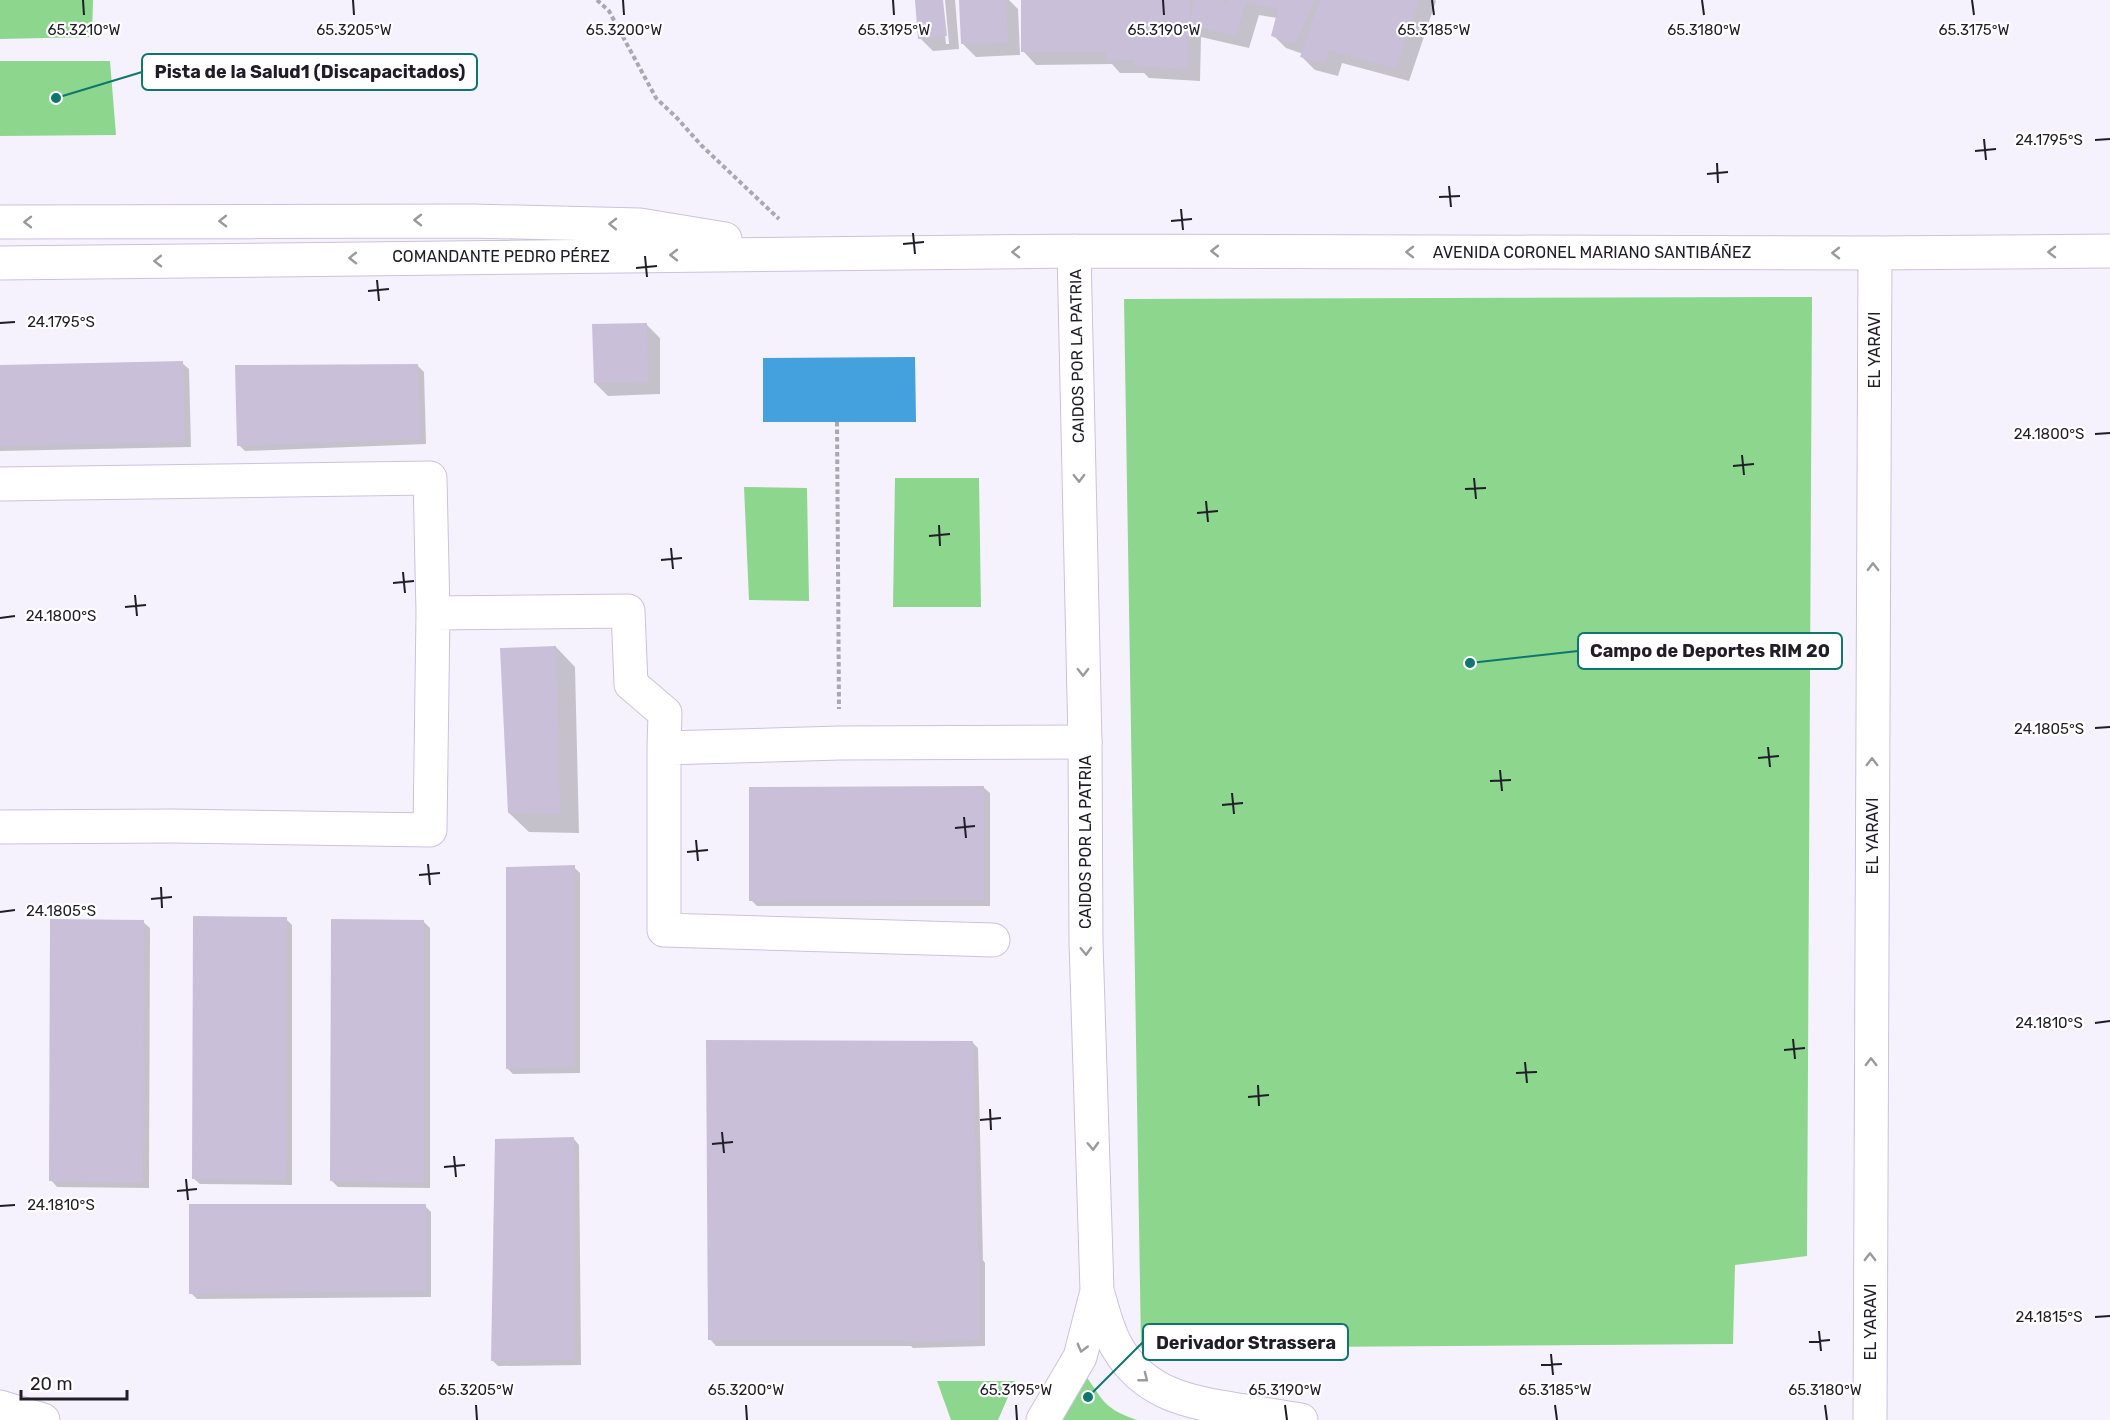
<svg xmlns="http://www.w3.org/2000/svg" width="2110" height="1420" viewBox="0 0 2110 1420" font-family="Rubik,sans-serif">
<style>
.green{fill:#8dd68e}
.water{fill:#45a0de}
.shadow{fill:#0003}
.building{fill:#c9bfd9}
.lines{fill:none;stroke-linecap:round;stroke-linejoin:round}
.minor-casing{stroke:#ccc2dc;stroke-width:35}
.major-casing{stroke:#ccc2dc;stroke-width:35}
.path{stroke:#aaa7b1;stroke-width:4;stroke-dasharray:4.5 3;stroke-linecap:butt}
.minor{stroke:#fff;stroke-width:33}
.major{stroke:#fff;stroke-width:33}
.oneway{stroke:#9b999d}
.ticks{fill:none;stroke:#201d26;stroke-width:2}
.labels{text-anchor:middle;dominant-baseline:central;stroke-width:4.5;stroke-linejoin:round;paint-order:stroke}
.street-label{font-size:16px;fill:#201d26;stroke:#fff}
.ticks-label{font-size:15px;text-anchor:middle;fill:#201d26;stroke:#fff;stroke-width:4.5;stroke-linejoin:round;paint-order:stroke}
.leader{fill:none;stroke:#0f766e;stroke-width:2}
.callout-dot{fill:#0f766e;stroke:#fff;stroke-width:2}
.callout{fill:#fff;stroke:#0f766e;stroke-width:2}
.callout-label{font-size:18px;text-anchor:middle;font-weight:bold;fill:#201d26}
</style>
<rect width="100%" height="100%" fill="#f6f2fd"/>
<path class="green" d="M0,0H93L92,37L0,39Z
M0,61H110L116,135L0,136Z
M1812,297L1807,1256L1735,1265L1733,1344L1141,1348L1124,299Z
M895,478H979L981,607H893Z
M744,487L807,488L809,601L749,600Z
M1086,1376C1104,1402 1105,1409 1137,1420H1063Z
M937,1381H1015L998,1420H951Z"/>
<path class="water" d="M915,357L916,422H763V358Z"/>
<path class="shadow" d="M916,0H942L946,44H949L945,0H955L959,49L933,51L920,38Z
M961,0H1009L1018,9L1020,55L976,57L963,44Z
M1022,0H1435L1436,1L1409,81L1342,63L1338,76L1315,70L1302,57L1303,54L1286,48L1273,35L1277,18L1259,15L1249,48L1201,37L1200,81L1149,78L1144,73H1120L1112,64L1036,65L1023,51Z
M647,325L660,338V394L608,396L595,383Z
M182,363L189,369L191,447L0,451V367Z
M418,366L424,372L426,444L245,451L239,445Z
M556,647L575,667L579,833L529,832L509,813Z
M983,787L990,793V906H757L751,900Z
M574,867L580,873V1073L513,1074L507,1068Z
M286,919L292,925V1185L200,1184L193,1178Z
M423,921L430,928V1188L338,1187L332,1181Z
M143,922L150,928L149,1188L57,1187L51,1180Z
M972,1042L978,1048L983,1260L985,1263V1346L913,1348L911,1346H716L710,1339Z
M573,1138L579,1145L581,1365L498,1366L492,1360Z
M425,1206L431,1212V1297L197,1299L191,1293Z"/>
<path class="building" d="M915,0H943L947,36L918,39Z
M959,0H1006L1008,43L961,44Z
M1021,0H1189V25L1195,0H1219L1228,3L1229,0H1315L1295,44L1271,36L1278,9L1246,2L1236,36L1189,25L1188,69L1134,66V60L1106,61V52H1021Z
M1320,0H1419L1396,69L1329,50L1325,64L1300,57Z
M647,323L648,382L594,383L592,324Z
M183,361L185,442L0,446V365Z
M418,364L421,439L237,446L235,365Z
M556,646L560,814L508,813L500,648Z
M984,786V900L749,901V787Z
M575,865V1067L506,1069V867Z
M193,916L287,917L286,1180L192,1179Z
M50,919L144,920L143,1183L49,1181Z
M331,919L424,920V1183L330,1181Z
M706,1040L973,1041L978,1255H980V1340L905,1342V1340H708Z
M574,1137L575,1360L491,1361L495,1139Z
M189,1204H426V1291L189,1294Z"/>
<g class="lines">
<g class="minor-casing">
<path id="minor" d="M0,484L430,478L433,613L430,830L172,826L0,827
M433,613L628,611L631,684L665,713L664,748L840,743L1085,742
M664,748V930L993,940
M1870,1420L1875,253"/>
</g>
<g class="major-casing">
<path id="major" d="M0,222L473,221L640,225L725,239
M0,263L1074,251L1875,253L2110,251
M1097,1291C1103,1310 1107,1330 1117,1347C1144,1394 1188,1402 1238,1410C1259,1413 1280,1417 1301,1420
M0,1407L43,1420
M1043,1420L1080,1357L1097,1291L1086,942L1085,742L1074,251"/>
</g>
<path class="path" d="M597,0L609,11L656,98L677,118L701,145L779,219
M837,422L839,709"/>
<use href="#minor" class="minor"/>
<use href="#major" class="major"/>
</g>
<defs><path id="oneway-chevron" d="M-2-3.5L2.5 0L-2 3.5" fill="none" stroke-width="1.6" stroke-linecap="round" stroke-linejoin="round" transform="scale(1.5)"/></defs>
<g class="oneway">
<use href="#oneway-chevron" transform="translate(418 220) rotate(-180)"/>
<use href="#oneway-chevron" transform="translate(223 221) rotate(179)"/>
<use href="#oneway-chevron" transform="translate(28 222) rotate(180)"/>
<use href="#oneway-chevron" transform="translate(613 224) rotate(-179)"/>
<use href="#oneway-chevron" transform="translate(1215 251) rotate(-180)"/>
<use href="#oneway-chevron" transform="translate(1016 252) rotate(179)"/>
<use href="#oneway-chevron" transform="translate(1410 252) rotate(-180)"/>
<use href="#oneway-chevron" transform="translate(2052 252) rotate(180)"/>
<use href="#oneway-chevron" transform="translate(1836 253) rotate(-180)"/>
<use href="#oneway-chevron" transform="translate(674 255) rotate(180)"/>
<use href="#oneway-chevron" transform="translate(353 258) rotate(179)"/>
<use href="#oneway-chevron" transform="translate(158 261) rotate(179)"/>
<use href="#oneway-chevron" transform="translate(1079 478) rotate(89)"/>
<use href="#oneway-chevron" transform="translate(1873 567) rotate(-90)"/>
<use href="#oneway-chevron" transform="translate(1083 672) rotate(89)"/>
<use href="#oneway-chevron" transform="translate(1872 762) rotate(-90)"/>
<use href="#oneway-chevron" transform="translate(1086 951) rotate(88)"/>
<use href="#oneway-chevron" transform="translate(1871 1062) rotate(-90)"/>
<use href="#oneway-chevron" transform="translate(1093 1146) rotate(88)"/>
<use href="#oneway-chevron" transform="translate(1870 1257) rotate(-90)"/>
<use href="#oneway-chevron" transform="translate(1082 1348) rotate(105)"/>
<use href="#oneway-chevron" transform="translate(1144 1378) rotate(38)"/>
</g>
<path class="ticks" d="M83,0L84,15M353,0L354,15M623,0L624,15M893,0L894,15M1163,0L1164,15M1432,0L1434,15M1702,0L1704,15M1972,0L1974,15M1984,139L1986,160M2095,140L2110,139M1975,151L1996,149M1717,163L1718,183M1707,174L1728,172M1449,186L1451,207M1439,197L1460,196M1181,209L1183,230M1171,221L1192,219M913,233L915,254M903,244L924,242M645,256L647,277M636,268L657,266M377,280L379,301M368,291L389,289M0,323L15,322M2095,434L2110,433M1742,455L1744,475M1733,466L1754,464M1474,478L1476,499M1465,489L1486,488M1206,501L1208,522M1197,513L1218,511M939,525L940,546M929,536L950,534M671,548L673,569M661,560L682,558M403,572L405,593M393,583L414,581M135,595L137,616M125,607L146,605M0,618L15,616M2095,728L2110,727M1768,747L1770,767M1758,758L1779,756M1500,770L1502,791M1490,781L1511,780M1232,793L1234,814M1222,805L1243,803M964,817L966,838M955,828L975,826M696,840L698,861M687,852L708,850M428,864L430,885M419,875L440,873M161,887L162,908M151,899L172,897M0,912L15,910M2095,1023L2110,1021M1793,1039L1795,1059M1784,1050L1805,1048M1525,1062L1527,1083M1516,1073L1537,1072M1258,1085L1259,1106M1248,1097L1269,1095M990,1109L991,1130M980,1120L1001,1118M722,1132L724,1153M712,1144L733,1142M454,1156L456,1177M444,1167L465,1165M186,1179L188,1200M177,1191L197,1189M0,1206L15,1205M2095,1317L2110,1316M1819,1331L1821,1351M1809,1342L1830,1340M1551,1354L1553,1375M1541,1365L1562,1364M476,1405L477,1420M746,1405L747,1420M1016,1405L1017,1420M1285,1405L1287,1420M1555,1405L1557,1420M1825,1405L1827,1420"/>
<g class="labels">
<g class="street-label">
<text x="1592" y="252">AVENIDA CORONEL MARIANO SANTIBÁÑEZ</text>
<text x="501" y="256">COMANDANTE PEDRO PÉREZ</text>
<text transform="translate(1874 350) rotate(-90)">EL YARAVI</text>
<text transform="translate(1077 356) rotate(-91)">CAIDOS POR LA PATRIA</text>
<text transform="translate(1872 836) rotate(-90)">EL YARAVI</text>
<text transform="translate(1085 842) rotate(-90)">CAIDOS POR LA PATRIA</text>
<text transform="translate(1870 1322) rotate(-90)">EL YARAVI</text>
</g>
</g>
<g class="ticks-label">
<text x="84" y="35">65.3210°W</text>
<text x="354" y="35">65.3205°W</text>
<text x="624" y="35">65.3200°W</text>
<text x="894" y="35">65.3195°W</text>
<text x="1164" y="35">65.3190°W</text>
<text x="1434" y="35">65.3185°W</text>
<text x="1704" y="35">65.3180°W</text>
<text x="1974" y="35">65.3175°W</text>
<text x="2049" y="145">24.1795°S</text>
<text x="61" y="327">24.1795°S</text>
<text x="2049" y="439">24.1800°S</text>
<text x="61" y="621">24.1800°S</text>
<text x="2049" y="734">24.1805°S</text>
<text x="61" y="916">24.1805°S</text>
<text x="2049" y="1028">24.1810°S</text>
<text x="61" y="1210">24.1810°S</text>
<text x="2049" y="1322">24.1815°S</text>
<text x="476" y="1395">65.3205°W</text>
<text x="746" y="1395">65.3200°W</text>
<text x="1016" y="1395">65.3195°W</text>
<text x="1285" y="1395">65.3190°W</text>
<text x="1555" y="1395">65.3185°W</text>
<text x="1825" y="1395">65.3180°W</text>
</g>
<path class="leader" d="M56 98L142 72M1470 663L1578 651M1088 1397L1143 1342"/>
<g class="callout-dot">
<circle cx="56" cy="98" r="6"/>
<circle cx="1470" cy="663" r="6"/>
<circle cx="1088" cy="1397" r="6"/>
</g>
<g class="callout">
<rect x="142" y="54" width="335" height="36" rx="6"/>
<rect x="1578" y="633" width="264" height="36" rx="6"/>
<rect x="1143" y="1324" width="205" height="36" rx="6"/>
</g>
<g class="callout-label">
<text x="310" y="78">Pista de la Salud1 (Discapacitados)</text>
<text x="1710" y="657">Campo de Deportes RIM 20</text>
<text x="1246" y="1349">Derivador Strassera</text>
</g>
<path d="M21 1390v9h106v-9" fill="none" stroke="#201d26" stroke-width="3"/>
<text x="30" y="1390" font-size="18" fill="#201d26" stroke="#ffffff" stroke-width="4.5" paint-order="stroke">20 m</text>
</svg>
